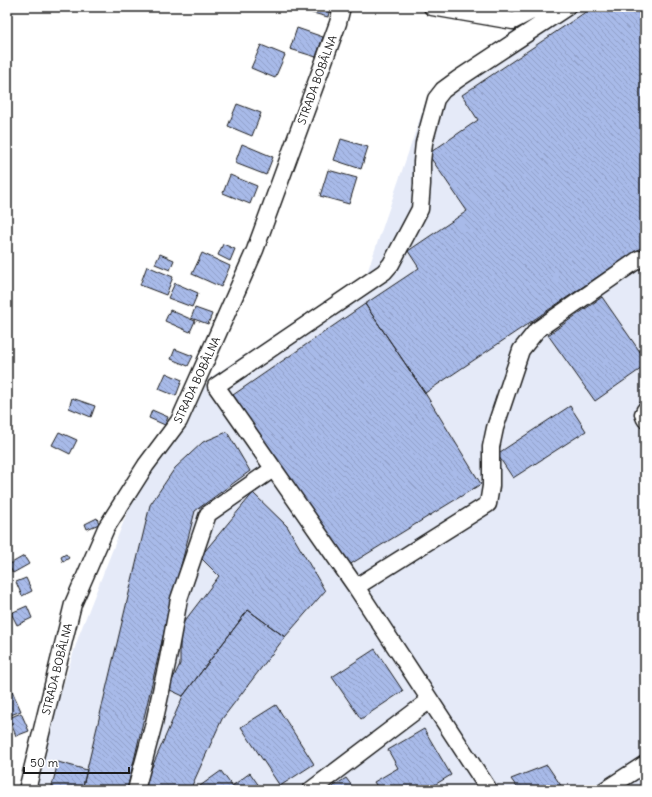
<svg xmlns="http://www.w3.org/2000/svg" width="652" height="797" viewBox="0 0 652 797" font-family="Delius,sans-serif">
<style>
.built{fill:#e5eaf8}
.building{fill:url(#building-back-hatch);stroke:#1c1c1c}
.lines{fill:none;stroke-linecap:round;stroke-linejoin:round}
.minor-casing{stroke:#1c1c1c;stroke-width:19}
.minor{stroke:#fff;stroke-width:16}
.labels{text-anchor:middle;dominant-baseline:central;stroke-width:4;stroke-linejoin:round;paint-order:stroke}
.street-label{font-size:11px;fill:#1c1c1c;stroke:#fff}
</style>
<defs>
<pattern id="building-back-hatch" width="6" height="6" patternUnits="userSpaceOnUse"><rect width="6" height="6" fill="#a8bae9"/><path d="M-1 5l2 2M0 0l6 6M5-1l2 2" fill="none" stroke="#909fc7"/></pattern>
</defs>
<rect width="100%" height="100%" fill="#fff"/>
<filter id="ink" filterUnits="userSpaceOnUse"><feTurbulence type="fractalNoise" baseFrequency=".025" numOctaves="2"/><feDisplacementMap in="SourceGraphic" scale="8" xChannelSelector="R" yChannelSelector="G"/><feConvolveMatrix kernelMatrix="1 2 1 2 8 2 1 2 1" color-interpolation-filters="sRGB"/></filter>
<g filter="url(#ink)">
<path class="built" d="M545,7H645V790H30L79,635L129,508L210,378L367,273L429,92Z"/>
<path class="building" d="M297,7H330L328,17L297,9Z
M593,7H645V245L425,393L365,304L419,268L408,251L467,211L428,154L478,120L462,95Z
M297,28L323,37L316,57L290,49Z
M261,45L285,55L275,78L251,68Z
M237,104L261,113L252,136L228,126Z
M341,139L368,147L361,169L334,160Z
M242,144L273,157L266,175L235,163Z
M328,170L357,178L349,204L320,196Z
M230,175L257,186L250,204L223,193Z
M223,244L235,249L230,261L218,255Z
M202,253L230,266L221,287L192,274Z
M160,254L174,260L170,270L155,264Z
M147,266L173,277L166,295L140,285Z
M175,283L198,293L192,307L168,298Z
M602,297L645,359V366L595,401L548,335Z
M365,304L425,393L481,484L349,565L233,395Z
M195,308L212,314L208,324L191,318Z
M170,310L195,321L190,332L165,321Z
M175,349L193,356L188,366L171,359Z
M166,373L182,380L176,396L159,389Z
M72,398L95,406L91,417L69,408Z
M570,406L586,431L513,478L497,454Z
M152,410L168,417L165,425L149,418Z
M59,432L77,440L70,454L52,445Z
M227,432L250,471L195,511L165,628L127,790H82L150,505L175,468L203,442Z
M253,493L287,526L325,591L285,637L248,610L183,696L168,689L180,664V627L219,576L200,557Z
M97,518L99,524L87,529L85,524Z
M66,554L69,558L63,562L61,557Z
M24,556L29,564L13,573L8,565Z
M26,578L32,591L22,596L16,582Z
M27,606L32,618L17,625L11,613Z
M248,610L285,637L222,719L190,790H142L183,696Z
M375,649L403,691L361,719L332,677Z
M9,684L21,711L8,716L7,713V685Z
M276,705L314,764L280,786L241,727Z
M21,713L29,731L16,736L9,718Z
M424,729L451,775L426,790H379L374,782L398,768L388,750Z
M58,762L87,770L82,790H51Z
M547,765L564,790H519L511,779Z
M221,771L235,790H203L200,786Z
M250,773L262,790H235L232,786Z
M645,774V782L641,776Z
M346,778L355,790H328Z"/>
<g class="lines">
<g class="minor-casing">
<path id="minor" d="M432,7L513,21L540,7
M645,410L643,414L645,419
M356,587L488,504L491,486V447L495,428L521,350L537,330L639,259
M27,790L73,604L106,528L146,465L179,421L255,250L338,23L342,7
M136,790L154,723L168,659L179,599L208,514L273,469
M311,790L430,700
M489,790L356,587L216,386L384,272L391,264L420,209L422,184V162L424,143L436,99L443,90L458,79L567,7
M605,790L645,764"/>
</g>
<use href="#minor" class="minor"/>
</g>
</g>
<g class="labels">
<g class="street-label">
<text transform="translate(317 80) rotate(-70)">STRADA BOBÂLNA</text>
<text transform="translate(197 380) rotate(-65)">STRADA BOBÂLNA</text>
<text transform="translate(57 669) rotate(-76)">STRADA BOBÂLNA</text>
</g>
</g>
<rect width="652" height="797" fill="none" stroke="#fff" stroke-width="24"/>
<rect x="12" y="12" width="628" height="773" fill="none" stroke="#1c1c1c" stroke-width="1.5" filter="url(#ink)"/>
<path d="M24 767v6h105v-6" fill="none" stroke="#1c1c1c" stroke-width="2"/>
<text x="30" y="767" font-size="12" fill="#1c1c1c" stroke="#ffffff" stroke-width="3" paint-order="stroke">50 m</text>
</svg>
